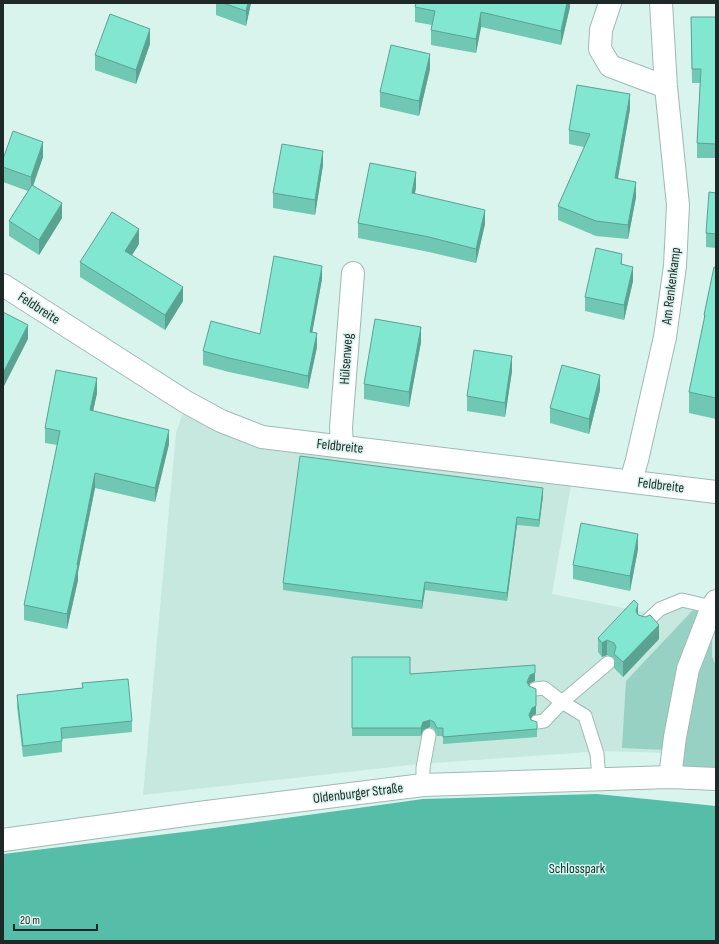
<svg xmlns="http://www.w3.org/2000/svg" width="719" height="944" viewBox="0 0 719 944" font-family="'Sofia Sans Condensed',sans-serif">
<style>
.built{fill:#c6e8df}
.green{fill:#97d1c3}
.forest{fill:#55bda8}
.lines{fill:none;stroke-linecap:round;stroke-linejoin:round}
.service-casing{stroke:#a0b9b3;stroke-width:15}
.minor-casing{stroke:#a0b9b3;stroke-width:24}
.tertiary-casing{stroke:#a0b9b3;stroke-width:24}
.service{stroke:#fff;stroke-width:13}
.minor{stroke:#fff;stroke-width:22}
.tertiary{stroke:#fff;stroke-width:22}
.wall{fill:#6fc7b4}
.shaded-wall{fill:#5aa292}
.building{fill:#81e7d1;stroke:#5aa292}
.labels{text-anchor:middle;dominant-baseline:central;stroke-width:3;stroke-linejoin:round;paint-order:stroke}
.street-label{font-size:14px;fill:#1e2826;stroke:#d9f3ed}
.park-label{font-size:14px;fill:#02352c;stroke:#d9f3ed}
</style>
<rect width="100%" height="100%" fill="#d9f3ed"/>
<path class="built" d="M184,410L262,441L572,479L552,594L644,612L682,596L704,602L668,753L603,751L419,764L143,795L176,433Z
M716,601V666L712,656V607Z"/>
<path class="green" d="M712,607V656L716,666V779L670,777Z
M693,610L703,613L667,750L622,748L626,681Z"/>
<path class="forest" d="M597,794L716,806V941H3V854L192,831L423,799Z"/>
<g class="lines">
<g class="service-casing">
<path id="service" d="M644,624L660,609L682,600L712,607
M535,689L544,688L562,702L585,716L597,754L599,779
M537,722L544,721L562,702L608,663
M423,785V768L429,735"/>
</g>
<g class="minor-casing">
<path id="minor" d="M610,3L601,30L600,49L610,66L666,87
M3,285L186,402L221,421L262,437L716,492
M342,446L341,427L353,273
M631,481L637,460L665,337L675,266L678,205L666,87L661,3
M670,777L675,737L688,669L712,607L716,601"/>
</g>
<g class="tertiary-casing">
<path id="tertiary" d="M3,840L199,813L423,785L670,777L716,779"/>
</g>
<use href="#service" class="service"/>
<use href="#minor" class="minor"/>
<use href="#tertiary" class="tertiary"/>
</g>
<path class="wall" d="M216,3H251L246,26L216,15Z
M570,3V7L561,45L481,27L476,53L431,45V30L432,25L415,22V7Z
M691,17H716V158H697V143L700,83H692Z
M150,44L136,84L95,70V55Z
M430,69L419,116L380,107V92Z
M630,109L618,179L636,197L628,239L596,236L558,220V206L584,147L569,144V130Z
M43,157L33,185L62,218L39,255L9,236V221L28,191L3,182V159Z
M323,165L315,215L273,208V193Z
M416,187L415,194L485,224L476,263L429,252L358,238V223Z
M716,193V248L706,247V233Z
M139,244L132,255L183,301L165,330L80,277V262Z
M622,264L633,281L624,320L585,311V297Z
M716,268V419L689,413V392L704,321V315Z
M322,279L312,332L317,347L308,389L229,372L203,365V351L260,334Z
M421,342L409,407L364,399V384Z
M512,371L505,417L467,411V396Z
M600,390L589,434L550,423V408Z
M97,393L93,411L169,444L155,502L95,488L78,572V580L67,629L24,620V605L57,445L45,443V428Z
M543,496L539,527L517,525L507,601L425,590L422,609L283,590V583Z
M638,549L630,591L573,579V565Z
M638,614L659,639L623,677L614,668V658L607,655L602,657L598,652V638Z
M352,657L410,674L535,681L530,683L529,686L536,714L532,716L531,719L537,729V737L443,744V736H437L434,729L430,727L423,730L421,736H352Z
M82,683L132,721V732L62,739V752L23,757L17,707V695L82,688Z"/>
<path class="shaded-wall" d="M248,3H251L246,26V11Z
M567,3H570V7L561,45V31Z
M481,12V27L476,53V39Z
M150,29V44L136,84V70Z
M430,54V69L419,116V101Z
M630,94V109L615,193V178Z
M43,142V157L31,192V177Z
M323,151V165L315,215V200Z
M416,172V187L412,208V193Z
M636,182V197L628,239V225Z
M62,203V218L39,255V240Z
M485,210V224L476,263V249Z
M139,229V244L125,266V251Z
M622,254V269L621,264Z
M322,266V279L310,345V332Z
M633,267V281L624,320V305Z
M183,287V301L165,330V315Z
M28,325V339L3,388V373Z
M421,327V342L409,407V392Z
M317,333V347L308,389V376Z
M512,356V371L505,417V403Z
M600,375V390L589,434V419Z
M97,378V393L90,425V410Z
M169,430V444L155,502V488Z
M95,473V488L78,572V580L67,629V614Z
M543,488V496L539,527V520Z
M517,517V525L507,601V593Z
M638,534V549L630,591V576Z
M425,582V590L422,609V601Z
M638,604V619L636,611Z
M659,625V639L623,677V662Z
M607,640V655L602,657V643Z
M535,673V681L530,683L527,689V682L530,675Z
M536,706V714L532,716L529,723V715L532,708Z
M430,720V727L423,730L421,736V728L423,722Z"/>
<path class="building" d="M223,3H248L246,11Z
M416,3H567L561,31L481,12L476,39L431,30L435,11L415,7Z
M110,14L150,29L136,70L95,55Z
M691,17H716V144L697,143L701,69H692Z
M391,45L430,54L419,101L380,92Z
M577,85L630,94L615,178L636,182L628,225L596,221L558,206L590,134L569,130Z
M13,131L43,142L31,177L3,167V159Z
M282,144L323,151L315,200L273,193Z
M370,163L416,172L412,193L485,210L476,249L429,237L358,223Z
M32,185L62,203L39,240L9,221Z
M709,192L716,193V234L706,233Z
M112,212L139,229L125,251L183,287L165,315L80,262Z
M596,248L622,254L621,264L633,267L624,305L585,297Z
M274,256L322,266L310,332L317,333L308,376L229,358L203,351L211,321L260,334Z
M714,267L716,268V398L689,392L705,315H704Z
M3,312L28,325L3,373Z
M375,319L421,327L409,392L364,384Z
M474,350L512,356L505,403L467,396Z
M562,365L600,375L589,419L550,408Z
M56,370L97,378L90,410L169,430L155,488L95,473L77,565H78L67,614L24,605L60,431L45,428Z
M300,456L543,488L539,520L517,517L507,593L425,582L422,601L283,583Z
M581,523L638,534L630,576L573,565Z
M634,600L638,604L636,611L638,615L645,617L650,615L659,625L623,662L614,654L616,647L614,643L607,640L602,643L598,638Z
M352,657H410V674L535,665V673L530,675L527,682L529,686L536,689V706L532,708L529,715L531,720L537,722V729L443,737V728H437L434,722L430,720L423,722L421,728H352Z
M128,679L132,721L61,728L62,741L23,746L17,695L83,688L82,683Z"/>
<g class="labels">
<g class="street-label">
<text transform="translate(671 286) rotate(-83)">Am Renkenkamp</text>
<text transform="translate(39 308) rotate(33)">Feldbreite</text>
<text transform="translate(346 359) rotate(-86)">Hülsenweg</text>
<text transform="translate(340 446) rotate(6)">Feldbreite</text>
<text transform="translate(661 485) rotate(7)">Feldbreite</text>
<text transform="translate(358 793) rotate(-7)">Oldenburger Straße</text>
</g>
<g class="park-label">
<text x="577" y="868">Schlosspark</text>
</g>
</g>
<rect width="719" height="944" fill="none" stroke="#1e2826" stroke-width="8"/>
<path d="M14 924v6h83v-6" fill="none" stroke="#1e2826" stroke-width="2"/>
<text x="20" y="924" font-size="12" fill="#1e2826" stroke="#d9f3ed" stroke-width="3" paint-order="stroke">20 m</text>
</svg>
